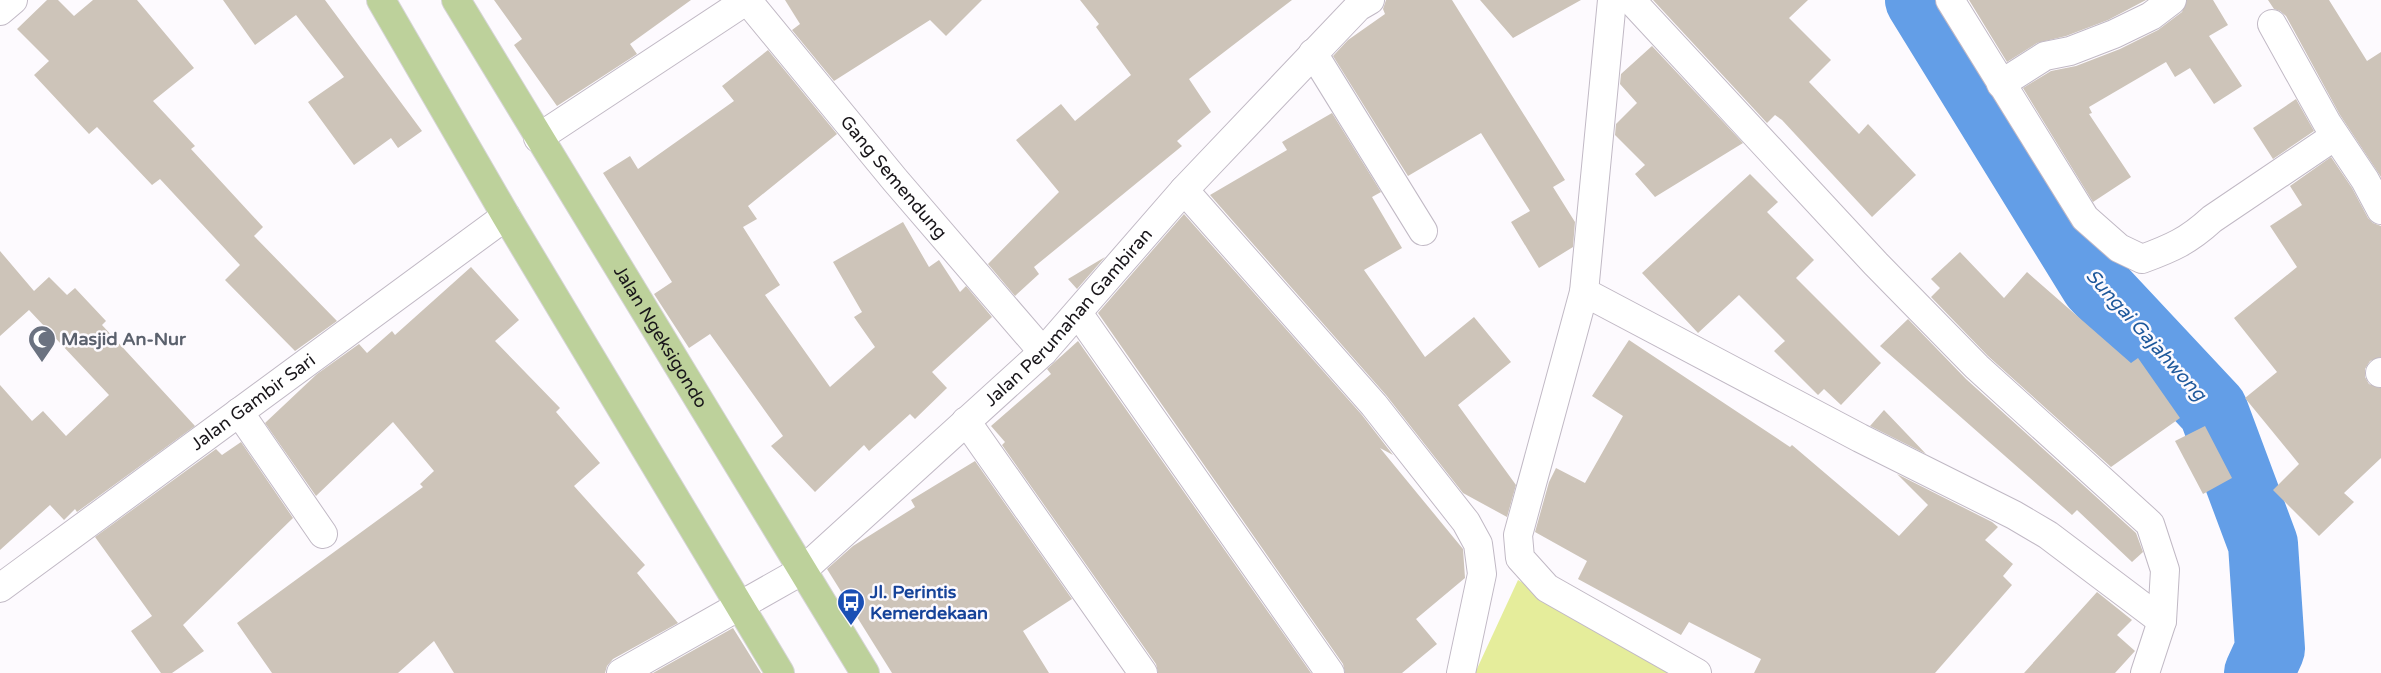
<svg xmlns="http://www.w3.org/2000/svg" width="2381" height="673" viewBox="0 0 2381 673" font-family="'Varela Round',sans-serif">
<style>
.green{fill:#e5ed9b}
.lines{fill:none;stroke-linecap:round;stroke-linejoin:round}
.river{stroke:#639ee7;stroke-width:70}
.building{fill:#cdc4b9}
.minor-casing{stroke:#c1b9c5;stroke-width:30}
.major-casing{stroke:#d6d5d6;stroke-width:30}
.minor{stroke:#fff;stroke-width:28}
.major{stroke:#bdd19b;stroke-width:28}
.labels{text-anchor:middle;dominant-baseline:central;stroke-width:5;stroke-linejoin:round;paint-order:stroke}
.street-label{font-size:18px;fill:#19161a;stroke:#fdfafe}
.worship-label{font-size:18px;font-weight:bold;fill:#5b616d;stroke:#fdfafe;text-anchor:start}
.transit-label{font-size:18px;font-weight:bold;fill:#164399;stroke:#fdfafe;text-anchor:start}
.water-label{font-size:19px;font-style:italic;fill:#1e589b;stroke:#fdfafe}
</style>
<rect width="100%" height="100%" fill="#fdfafe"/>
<path class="green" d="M1518,580L1678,673H1475Z"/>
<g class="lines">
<path class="river" d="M1920,0L2095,284L2213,410L2263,544L2270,649L2259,673"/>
</g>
<path class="building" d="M47,0H58L74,16L93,0H137L194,68L153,101L195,146L191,149L263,227L254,236L337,321L295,351L225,280L240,265L160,179L152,185L97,127L89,134L34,75L49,61L17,29Z
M223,0H325L422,131L398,148L391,138L354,165L308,102L344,77L296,15L255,45Z
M494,0H691L630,44L637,54L557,106L514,45L522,39Z
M785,0H982L946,36L930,20L834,81L792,30L800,24Z
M1080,0H1292L1189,79L1211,112L1177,141L1182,146L1034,267L1039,274L1015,296L988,264L1059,192L1016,140L1061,104L1075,121L1131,75L1096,27L1099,24Z
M1386,0H1452L1565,180L1553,187L1575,222L1573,247L1539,268L1511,222L1530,211L1481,133L1408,176L1333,56L1348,40L1385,14L1383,9Z
M1480,0H1581L1513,38Z
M1653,0H1808L1789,18L1831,60L1809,82L1859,134L1868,124L1916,175L1872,217L1782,120L1775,115L1767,123Z
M1969,0H2146L2108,20L2066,36L2037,43L2007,62Z
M2187,0H2213L2228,25L2209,36L2242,86L2214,104L2190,68L2175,77L2166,62L2089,107L2092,113L2089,114L2131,177L2093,202L2023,88L2051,71L2076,66L2120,49L2158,30L2182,12Z
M2268,0H2329L2367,61L2381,52V177L2340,115L2286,16L2280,11L2274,9Z
M1652,46L1743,143L1655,197L1635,174L1645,165L1615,135L1616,124L1637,103L1620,84L1621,74Z
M768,50L837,134L748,206L757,219L743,227L780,285L765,295L830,387L875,347L854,317L862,312L833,262L903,222L929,267L939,260L960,292L966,286L992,317L932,372L947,388L915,419L910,414L869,451L864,445L815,492L771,446L783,436L710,334L689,348L654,294L672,282L603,173L630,156L638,169L734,101L722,86Z
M2296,99L2314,131L2273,159L2253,128Z
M1332,113L1381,192L1372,197L1402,248L1364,270L1425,357L1474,317L1511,362L1458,405L1516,485L1507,517L1463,493L1386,395L1210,195L1287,150L1282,142Z
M2331,157L2352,188L2368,218L2373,223L2381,226V357L2370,361L2365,369V377L2369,384L2381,388V458L2344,493L2354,502L2319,536L2273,490L2299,464L2245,398L2277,372L2234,318L2297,267L2270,226L2302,205L2290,186Z
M1750,174L1778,202L1767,212L1814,260L1796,278L1881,363L1841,405L1824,389L1818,395L1774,351L1785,341L1739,295L1698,333L1642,273Z
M1184,214L1362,415L1393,455L1380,448L1463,549L1465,578L1416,619L1437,644L1402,673H1345L1343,664L1098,313Z
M0,251L34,291L49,277L67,295L75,288L106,321L102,325L195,426L77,512L75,509L64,520L50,505L0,550V385L32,421L43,411L66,436L109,395L29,310L0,336Z
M1960,252L2004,298L2027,272L2131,363L2138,358L2180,418L2111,467L1988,356L1931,297L1940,288L1931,279Z
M1105,257L1077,289L1068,279Z
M471,267L519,320L495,341L560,408L556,412L600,463L574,486L645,565L637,573L678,623L613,659L607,666L605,673H454L434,641L398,673H272L237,623L423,487L420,484L434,471L393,422L316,496L265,423L317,374L359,344L367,353L392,331L395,335Z
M1908,319L1966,379L2136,533L2143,552L2132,562L2077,510L2072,515L1880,346Z
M1629,340L1790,447L1792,445L1899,536L1928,505L1897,474L1992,522L1998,527L1985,540L2013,564L2003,576L2012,585L1935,673H1754L1761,659L1689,622L1681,635L1578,579L1587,561L1535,532L1549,482L1556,468L1585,483L1623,416L1592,396Z
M1078,341L1311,673H1158L1156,664L1002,445L1005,442L991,426L1051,374L1047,369Z
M1884,410L1926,454L1870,426Z
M2205,426L2232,478L2203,494L2175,441Z
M241,442L293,518L183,625L204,651L172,673H161L131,631L152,616L95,537L216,449L222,455Z
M975,461L1072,599L1023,631L1049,673H892L827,569L853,546L915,507L911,500Z
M2097,592L2132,620L2117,635L2135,651L2115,673H2024Z
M733,628L761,673H653Z"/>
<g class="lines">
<g class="minor-casing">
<g id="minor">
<path id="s1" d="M747,0L895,180L1043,352"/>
<path d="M1612,0L1584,292L1518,535L1520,558L1547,588L1697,673"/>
<path d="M1631,0L1876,264L1977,367L2150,524L2165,570L2162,621L2145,673"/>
<path d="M1950,0L2085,218L2119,248L2142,259C2172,248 2188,241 2212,219L2335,136"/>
<path d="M0,11L13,0"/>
<path d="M2272,24L2327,123L2365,180L2381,210"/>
<path d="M1313,53L1423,231"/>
<path d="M2001,84L2045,56L2070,51L2114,34L2151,16L2172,0"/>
<path d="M538,138L747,0"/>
<path d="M1184,190L1374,405L1466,522L1478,544L1482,574L1461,673"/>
<path d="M1584,292L1860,438L2014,515L2048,535L2162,621"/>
<path d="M1078,313L1330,673"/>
<path d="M2380,373L2381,372"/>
<path d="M239,412L323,534"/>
<path d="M966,421L1143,673"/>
<path id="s2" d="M0,588L506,216"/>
<path id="s3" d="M621,673L803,570L1043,352L1184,190L1358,7L1370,0"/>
</g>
</g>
<g class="major-casing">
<g id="major">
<path d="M381,0L506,216L780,673"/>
<path id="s4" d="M456,0L865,673"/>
</g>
</g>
<use href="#minor" class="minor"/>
<use href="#major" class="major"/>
</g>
<defs>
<g id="mosque-pin" transform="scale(1.4375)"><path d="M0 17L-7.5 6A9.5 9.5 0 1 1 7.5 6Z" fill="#6b7280" stroke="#fdfafe"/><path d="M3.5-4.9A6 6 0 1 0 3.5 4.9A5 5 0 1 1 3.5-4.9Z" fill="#fff"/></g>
<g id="bus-pin" transform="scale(1.4375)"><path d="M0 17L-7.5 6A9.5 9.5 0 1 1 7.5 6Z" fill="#1a4fb4" stroke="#fdfafe"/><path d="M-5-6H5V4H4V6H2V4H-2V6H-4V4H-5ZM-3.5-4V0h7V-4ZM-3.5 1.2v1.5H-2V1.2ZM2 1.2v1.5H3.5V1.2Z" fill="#fff"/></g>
</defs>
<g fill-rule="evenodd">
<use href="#mosque-pin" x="42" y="339"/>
<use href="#bus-pin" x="851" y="602"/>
</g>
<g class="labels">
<g class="street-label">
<text stroke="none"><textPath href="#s1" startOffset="230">Gang Semendung</textPath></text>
<text stroke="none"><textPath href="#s3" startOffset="576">Jalan Perumahan Gambiran</textPath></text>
<text stroke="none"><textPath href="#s4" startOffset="394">Jalan Ngeksigondo</textPath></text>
<text stroke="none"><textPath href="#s2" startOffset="314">Jalan Gambir Sari</textPath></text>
</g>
<g class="worship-label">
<text x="61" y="339">Masjid An-Nur</text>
</g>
<g class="transit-label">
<text x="870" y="592">Jl. Perintis<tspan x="870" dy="21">Kemerdekaan</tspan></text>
</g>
<g class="water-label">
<text transform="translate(2146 335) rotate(48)">Sungai Gajahwong</text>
</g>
</g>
</svg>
